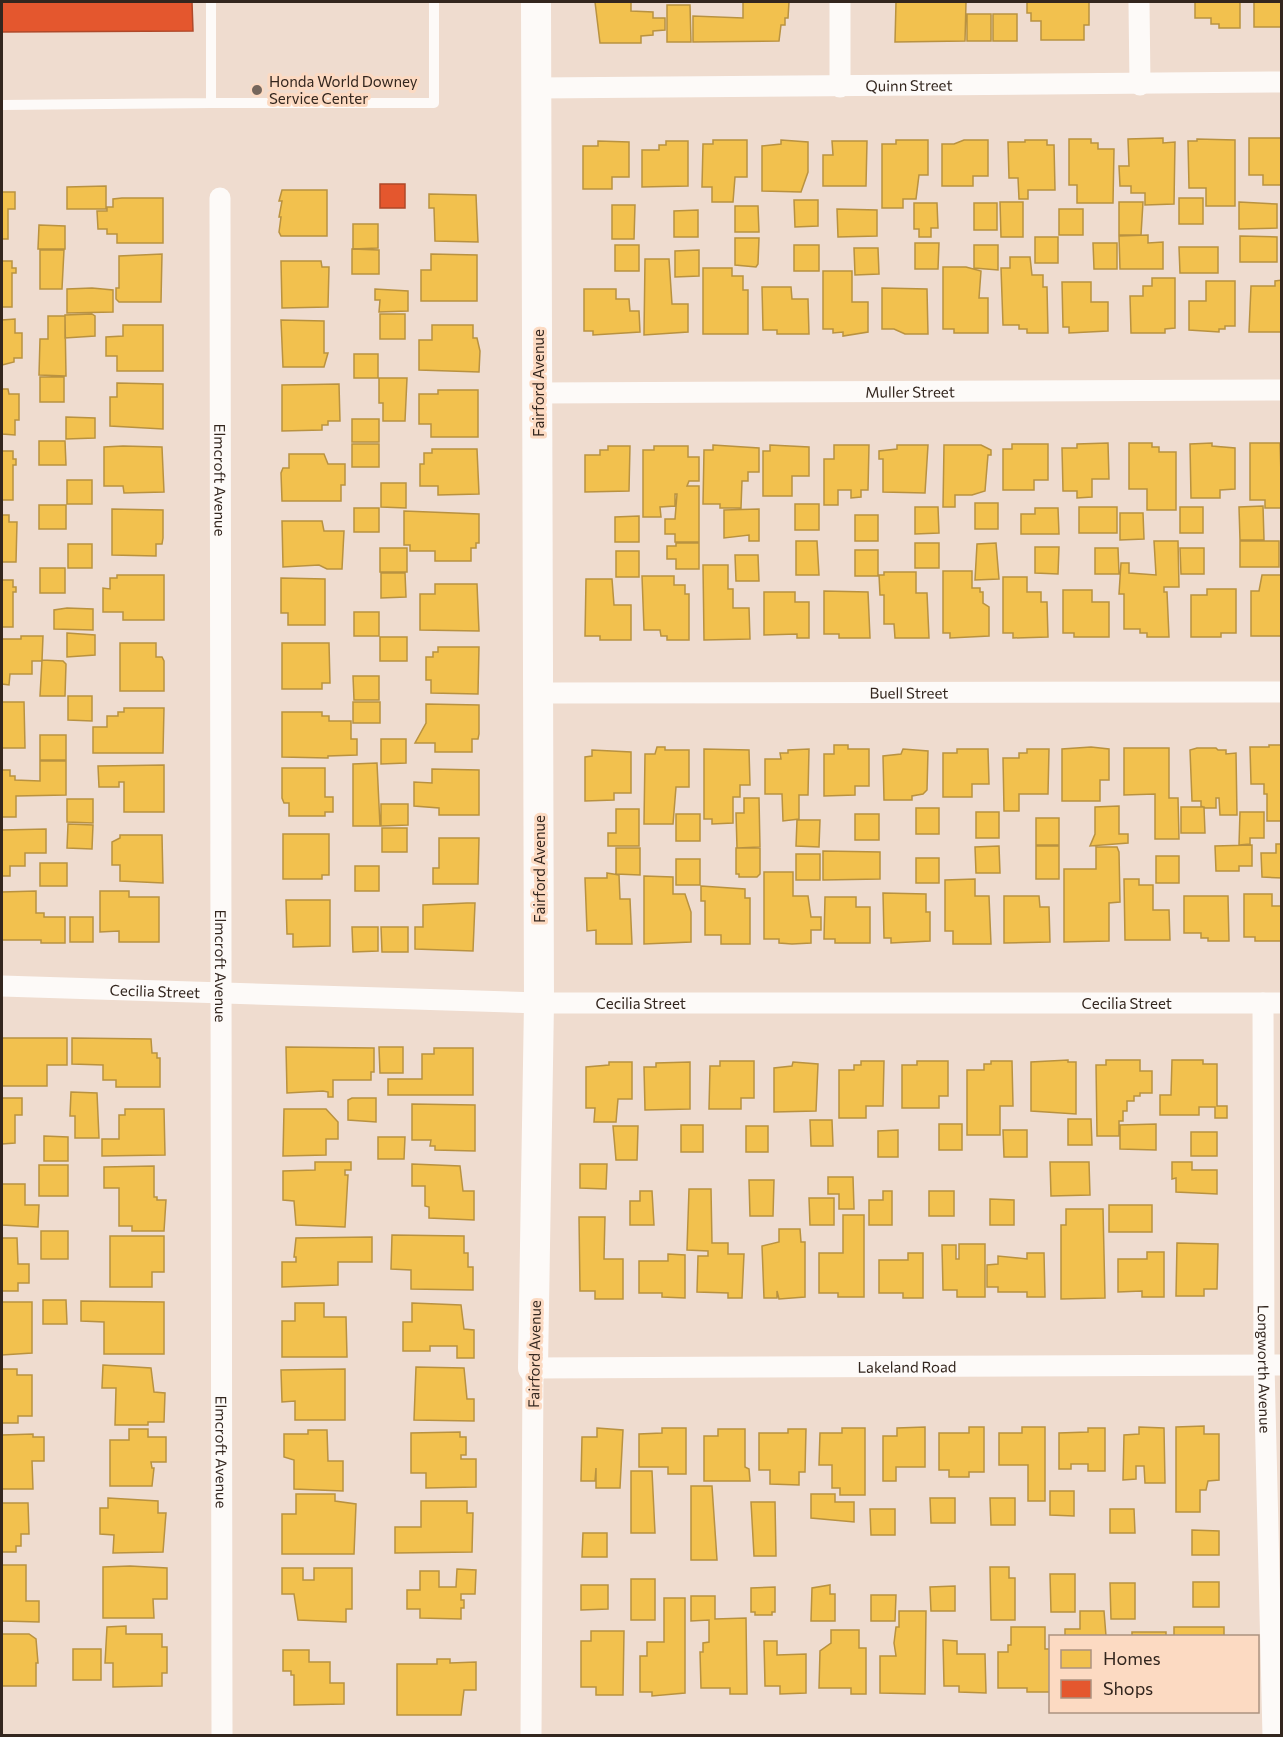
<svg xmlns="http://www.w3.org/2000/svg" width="1283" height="1737" viewBox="0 0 1283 1737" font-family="Commissioner,sans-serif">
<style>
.homes{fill:#f2c14e;stroke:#b99240;stroke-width:1.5}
.shops{fill:#e4572e;stroke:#af4829;stroke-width:1.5}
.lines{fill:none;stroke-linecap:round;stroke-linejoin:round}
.lane{stroke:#fdfaf8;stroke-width:10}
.street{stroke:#fdfaf8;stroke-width:21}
.secondary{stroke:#fdfaf8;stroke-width:30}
.poi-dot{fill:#75665c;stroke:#fcdac2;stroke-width:2}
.labels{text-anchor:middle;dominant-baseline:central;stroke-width:6;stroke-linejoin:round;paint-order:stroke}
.poi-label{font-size:15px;fill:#33261e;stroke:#fcdac2;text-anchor:start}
.street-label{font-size:15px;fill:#33261e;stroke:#fcdac2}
</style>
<rect width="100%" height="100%" fill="#efdccf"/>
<path class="homes" d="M595,2H631V11L653,12V18H665V30L653,31V35L641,36V43H600Z
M743,2H789L788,18H785V25H781L779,41L693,42V16L743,18Z
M896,2H966L965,41L895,42Z
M1027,2H1089V25H1084V40H1041V21H1031V13H1027Z
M1195,2H1240V28H1219V24H1211V18H1195Z
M1254,2H1282V27H1254Z
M667,5H690L691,42H667Z
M967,14H991V41H967Z
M993,14H1017V41H993Z
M1163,138V143L1175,142L1174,204L1145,205V193H1131V186H1120L1119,166H1129L1128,139Z
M1249,138H1282V185H1263V175H1249Z
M1069,139H1091V143H1098V149H1114L1113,203H1077V185H1069Z
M1197,139L1235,140V206H1206V188H1189L1188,141H1197Z
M713,140H747V177H735L733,202H712V187H702L703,144H713Z
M781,140L808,142V172L801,192L762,191V146L781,144Z
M896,140H928V175H919L916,199H903V208H882V144H896Z
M964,140H988V176H973V186H942V144H954Z
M1025,140H1047V145H1054L1055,190H1028V199H1019L1018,178H1009L1008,142H1025Z
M598,141L629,142V177H612V189H583V146H598Z
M666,141H688V186L642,187V150H659V145H666Z
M832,141H867L866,186H823V155H833Z
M106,186V209H67V187Z
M282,190H327V236H281L279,232L281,217H279L282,201H279Z
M2,192H15V209H8V239H2Z
M429,194L476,195L478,242L435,241L434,208H429Z
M122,198H163V243H117V234H107V229H98L97,211H107V207H113V199Z
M1179,198H1203V224H1179Z
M794,200H818V226L795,227Z
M1000,202H1023V237H1001Z
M1119,202H1143L1141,235H1119Z
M1239,202L1277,204V228L1239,229Z
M914,203H937L938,228H931V237H919V229H914Z
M974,203H997V230H974Z
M612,205H635L634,239H612Z
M735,206H758L759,232H735Z
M837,209L877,210V236L838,237Z
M1059,209H1083V235H1059Z
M698,210V237H674V211Z
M353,224H378V248L353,249Z
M39,225L65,226V249H38Z
M1148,235V243L1163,242V269H1120L1119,236Z
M1240,236L1277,237V262H1240Z
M1035,237H1058V263H1035Z
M735,238H759L758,264L756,267L735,265Z
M915,243H939L938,269H915Z
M1093,243H1117V269H1094Z
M615,245H639V271H615Z
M794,245H819V271H794Z
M974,245H998V270L974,268Z
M1179,247H1218V273H1180Z
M854,248H878L879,274L855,275Z
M352,249L379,250V274H352Z
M40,250H64L62,289H40Z
M699,250V276L675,277V251Z
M162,254L161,302H119L116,299V288H119V256Z
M431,254L477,255V301H421V270H431Z
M1010,257H1030L1032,275H1043V287H1047L1048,333H1027V329H1019V325H1003L1001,268H1010Z
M645,259H669L672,304H688V332L644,335Z
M2,261H12V268H16V273H12V307H2Z
M281,261H321L322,267H329L328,307L282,308Z
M943,267H966L981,271L979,298H988V333H954V329H943Z
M703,268H732V276H743V290H748V334H703Z
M823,271H852V302H868V332L843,336V332L833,333V329H823Z
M1152,278H1175V328L1165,329V333H1131L1130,296H1143V286H1152Z
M1282,280V332H1249L1251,286H1275V281Z
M1206,281H1235V326H1225V329H1219V332L1189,330V301H1206Z
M1062,282H1091V302H1108V331L1069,333V327H1063Z
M762,287H791L792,299H808L809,334H777V330H763Z
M92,288L113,290V312L67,313V289Z
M882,288L927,289L928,334H905L894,329H882Z
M375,289L408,291V311L379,312L380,300H375Z
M584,289H616V299H629L630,311H639L640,332L593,335V331H584Z
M92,314L95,316V336L65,338V315Z
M380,314H405V339H380Z
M48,316H65L66,376L39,375L40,339H48Z
M15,319V333H22V358H14V362L2,365V320Z
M281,320L324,321V353H328L324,367H283Z
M123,325H163V371H117V356H106V337L123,336Z
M432,325H473V338H477L480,351L479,372L419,370V340H432Z
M354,354H378V378H354Z
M40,377H64V402H40Z
M379,378H407L405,421H383V403H379Z
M117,383L163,384V429L110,426V397H117Z
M339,384L340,421H328V425H322V430L282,431V385Z
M2,389H8L9,394H19V420H15V435L2,434Z
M438,390H478V437H431V424H419V394H438Z
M66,417L95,418V438L66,439Z
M352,419H379V442H352Z
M39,441H65L66,465H39Z
M1108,443L1109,479H1092V497L1077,498V491H1063L1062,448H1077V444Z
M1129,443H1152V447H1159V452H1176V510H1147V489H1129Z
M1212,443V446L1235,448V489L1220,490V498H1191L1190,444Z
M1250,443H1280L1282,508H1265V500H1250Z
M352,444H379V467H352Z
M1012,444H1048V480H1034V490H1003V449H1012Z
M713,445L759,448V472H748V481H742L741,508H720V504H703L704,450H713Z
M770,445L809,447V476H792V496H763V451H770Z
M834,445H869L868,490H861V497L851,498V490H838V505H824V459H834Z
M897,445H928L925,493L883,492V459H879V451L897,449Z
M944,445H981L991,450V455H988L985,491L972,495H955V507H943Z
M123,446L162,447L164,492L124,493L123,486H104V447Z
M608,446H630L629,491L585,492V455H600V450H608Z
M654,446H688V457H699V481H689L687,486H699V542H675V534H665V519H675L677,494H675V506L660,507L661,517H643V450H654Z
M432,449H477L479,494L438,495V486H420V464H424V453H432Z
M2,451H13V459H16V465H13V500H2Z
M289,454H324L328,464H345V485H341V501H282L281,473L283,468H289Z
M67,480H92V504H67Z
M381,483H406V508L381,507Z
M975,503H998V529H975Z
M795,504H819V530H795Z
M39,505H66V529H39Z
M1263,506L1264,540H1240L1239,507Z
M915,507H938L939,533L915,534Z
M1079,507H1117V533H1079Z
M1180,507H1203V533H1180Z
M354,508H379V532H354Z
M1035,508H1058L1059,534H1021V514H1035Z
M112,509L163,510V538L162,544H156V556L112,555Z
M759,509V541H749V535L724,538V510Z
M404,511L479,514V543H476V548H471V561H435V551H410V545H404Z
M1120,513H1143L1144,539L1120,540Z
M2,515H9V522H17L16,562H2Z
M855,515H878V541H855Z
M639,516V542H615V517Z
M282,521H322L324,531H344L342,569H327L319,565L283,567Z
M796,541H817L819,575H796Z
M1154,541H1178L1179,587H1164V592H1167L1169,637H1147V633H1140V629H1124V594H1119L1121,563H1129V573L1156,575Z
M1240,541H1279V567H1240Z
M676,543H699V569H676V559H667V546H676Z
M915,543H939V568H915Z
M996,543L999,579L975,580L977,544Z
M68,544H92V568H68Z
M1035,547H1059L1058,574L1035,573Z
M380,548H407V572H380Z
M1095,548H1118L1119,574H1095Z
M1180,548H1204V574H1181Z
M855,550H878V576H855Z
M616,551H639V577H616Z
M735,555H758L759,581H736Z
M703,565H728V589H733V608H749L750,639L704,640Z
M40,568H65V593H40Z
M943,571H972V588H980V592H983V603L989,607V636L950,638V633H943Z
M884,572H916V593H927L929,638H895L894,624H884V595H880L879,575H884Z
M381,573H405L406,597L381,598Z
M117,575H164V620H123V612H103V588L110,589V578H117Z
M1262,575H1282V636H1251V591H1259Z
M642,576H674V585H685V594H689V640H667V636H661L660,630H644Z
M1003,577H1027V592H1041V602H1047L1048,637L1013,638V633H1003Z
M281,578L325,579V625H288V613H281Z
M586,579H612L614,605H631V640H600V636H585Z
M2,580H13V587H16V592H13V627H2Z
M435,584H477L479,631L420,630V594H435Z
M1207,589H1236V633H1221V637H1191V595H1207Z
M1063,590H1092V602H1109V637H1074V633H1063Z
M824,591L868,592L870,638H839V634H824Z
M764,592H795V602H809V638H797V634L764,635Z
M67,608L93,609V630L54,629V610Z
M354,612H379V636H354Z
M67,633L95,635V655L67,657Z
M21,636H43L42,661H32V674H10L9,685L2,684V639H21Z
M380,637H407V661H380Z
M120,643H156V657H162L164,661V691H120Z
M282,643H329L330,683H322V689H282Z
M438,647H479L478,694L431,693V680H426V657H433V652H438Z
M42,660L63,661L66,664L65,696H40Z
M353,676H379V700H354Z
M68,696H92V721L68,720Z
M2,702H24L25,748H2Z
M353,702H380V723H353Z
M426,704L479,705V734L478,739H472V752H435V743H415L426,723Z
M124,708H164L163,753H93V727H107V716H118V712H124Z
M282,712H322V716H329V721H351V739H357V755L328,756V758L282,757Z
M40,735H66V760H40Z
M381,739H406V763L381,764Z
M834,745H848V749H869V786H855V795L824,796V754H834Z
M1269,745H1282V821H1267V794H1264V784H1251L1250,747H1269Z
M657,747H665V750H689V787H676L673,824H644L645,754H655Z
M1091,747L1109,749V780H1100V801H1062V749Z
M1124,748H1169V798H1178L1179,839H1155V794L1124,795Z
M1197,748H1216L1218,750H1226V754L1236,753L1237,815H1220L1219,798H1216V808H1205L1201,806V801H1192L1190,750Z
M704,749L749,750L750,785H740V797H733V823L712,824V819H704Z
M809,749L808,795H799V819L783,821L782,794H765V759H781L780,753H788V750Z
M903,749L928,751L927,790L923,794L912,796V800H884L883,756L901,754Z
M957,749H988L989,784H972V797H943V753H957Z
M1027,749H1049L1048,794H1019V811H1004L1003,758H1019V753H1027Z
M592,750L631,752V793H614V800L585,801V757L592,756Z
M40,761H66V795L16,796V817H2V770H10V776H15V780L40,781Z
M377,763L380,826H353V764Z
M164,765V812H124V782H119V787H99L98,766Z
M282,768H325V797H333V812H325V816H289V803H284L282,798Z
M432,769L479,770V815H439V808L414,806V782L432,783Z
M744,798H759L760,847L737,848L736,813H744Z
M67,799H93V823L67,822Z
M381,804H408V825L381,826Z
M1119,806V834H1128V843L1090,846L1095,834V807Z
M1181,807H1204L1205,833H1181Z
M916,808H939V834H916Z
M616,809H639V846H608V833H616Z
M976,812H999V838H976Z
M1240,812H1264V838H1250V844L1239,845Z
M676,814H700V841H676Z
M855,814H879V840H855Z
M1036,818H1059V845H1036Z
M797,820H820L819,847L796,846Z
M68,824L93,825L92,849L67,848Z
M382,828H407V852H382Z
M46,829V853H25V866H10V876H2V830Z
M283,834H329V875H322V879H283Z
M120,835H162L163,883L120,881V865H112V842L120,838Z
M439,838H479L478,884H433V868H439Z
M1276,844H1282V878L1262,877L1261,853H1276Z
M1252,845V866H1239V871H1216L1215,846Z
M999,846L1000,873H976L975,847Z
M1036,846H1059V879H1036Z
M1096,847H1117L1119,852L1120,902L1109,903V941L1064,942V869H1096Z
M616,848H640V875L616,874Z
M736,848H760V874L757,877H739V874H736Z
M823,851L880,852V879L823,880Z
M796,854H820V880H796Z
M1156,856H1179V883H1156Z
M916,858H939V883H916Z
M676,859H700V885H676Z
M40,863H67V886H40Z
M355,866H379V891H355Z
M764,872H793V896H808L811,917H821V930H811V943L792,944L779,943V939H764Z
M607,873L619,875L620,899H630L632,944H596V930L587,931L585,878H607Z
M644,876L673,877V894H685L691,912V942L644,944Z
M975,879V896H989L991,944H953V931H945V880Z
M1124,879H1139V885H1153V910H1169L1170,940H1125Z
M701,886L745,889V898H750V944H721V935H705V901H701Z
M36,891V913H44V917H65V943H41V940H2V892Z
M100,891H129V897H159V942H119V931L100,932Z
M883,893L926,894V912H930V941L891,943V938H884Z
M1244,894H1272V906H1282V941H1255V937H1244Z
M1004,896H1039L1040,907H1049L1050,942L1004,943Z
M1184,896H1228L1229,941H1208V938H1201V933H1184Z
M825,897H856V907H870V943H835V939H824Z
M286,900H330V946L293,947V934H287Z
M467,903H475L473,951L415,949V927H423V905Z
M70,917H93V942H70Z
M352,927H378V951L353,952Z
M381,927H408V952H382Z
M2,1038H67V1065H47V1086H2Z
M72,1038L151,1039L152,1053H157V1058H160V1087H116V1080H103V1065L72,1064Z
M286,1047L374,1048V1072H371V1080H333V1097H328V1092L323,1091L287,1093Z
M379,1047H403V1073H380Z
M434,1048H473V1095H388V1079H422V1054H434Z
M1068,1060V1062H1076V1114L1031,1111V1062Z
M1106,1060H1140V1071H1152V1093H1140V1096H1134V1101H1127V1111H1123V1121H1119V1136H1097L1096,1065H1106Z
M1172,1060H1203V1064H1217V1106H1227V1118H1215V1107H1199V1115H1160V1095H1171Z
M720,1061H754V1098H741V1109H709L710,1066H720Z
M861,1061H884L883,1106H866V1118H839V1070H854V1065H861Z
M917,1061H948V1096H939V1108H902V1065H917Z
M991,1061H1012L1013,1106H1000V1135H967V1070H984V1064H991Z
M609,1062H632V1099H618L616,1122H594L595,1108H586V1067L609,1065Z
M690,1062V1109L645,1110L644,1067H656V1063Z
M793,1062L818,1064L816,1111L774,1112V1068L792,1066Z
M71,1092L97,1093L99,1138H75V1116H70Z
M2,1098H22V1115H15V1143L2,1144Z
M352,1098H376V1122L348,1120V1100Z
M412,1104L475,1105V1151L435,1150V1146H430L431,1140H412Z
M125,1109H164L165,1155L102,1156V1139H119V1115H125Z
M284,1109H326L338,1122V1139H326V1155L283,1156Z
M1068,1119H1091L1092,1145H1068Z
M810,1120H832L833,1146H811Z
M939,1124H962V1150H939Z
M1156,1124V1150L1120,1149V1125Z
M681,1125H703V1152H681Z
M613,1126H638L637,1160H616Z
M746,1126H768V1152H746Z
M898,1130V1157H878V1131Z
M1003,1130H1027V1157H1004Z
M1191,1132H1217V1156H1191Z
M44,1136L68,1137V1161H44Z
M378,1137H405L404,1159H378Z
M315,1162H351V1170H345V1175H348L345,1227L296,1225L294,1201L283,1200V1171L315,1170Z
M1050,1162H1089L1090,1195L1051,1196Z
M1172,1162H1192V1170H1217V1194L1176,1192V1178L1172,1179Z
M412,1164L460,1166L463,1191H474V1220L429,1218V1207L425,1206V1186H412Z
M580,1164H607L606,1189L580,1188Z
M39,1165H68V1196H39Z
M154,1166V1197H157V1200H166L164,1231H132V1226H119V1188H104V1167Z
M828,1177H853L854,1209H839V1194H828Z
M749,1180H774L773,1216H750Z
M2,1184H25V1205H39L38,1227L2,1225Z
M689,1189H711L712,1243H728V1254H744L742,1298H728V1293L697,1292L698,1256H708V1251L687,1250Z
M640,1191H652L654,1225H630V1201H640Z
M883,1191H892V1225H869V1200H883Z
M929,1191H954V1216H929Z
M809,1198H834V1225H810Z
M990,1199L1014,1200V1225H990Z
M1109,1205H1152V1232H1109Z
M1066,1209H1103L1105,1298L1061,1299V1225H1066Z
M843,1215H864V1297H838V1293H819V1253H843Z
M579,1217H605L604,1259H623V1299H595V1291H580Z
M779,1229H800L801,1242H805V1297L779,1299L777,1291V1298H764L762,1246L779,1242Z
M41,1231H68V1259H41Z
M392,1235L464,1236V1253H468V1267H473V1290L411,1289V1270L391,1269Z
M110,1236H164V1272H152V1287H110Z
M372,1237V1262H338V1285L282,1287V1262H296V1257H294L296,1238Z
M2,1238H17L18,1264H29V1283H18V1291H2Z
M1177,1243L1218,1244L1217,1289H1204V1296H1176Z
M959,1244H985V1297H957V1290H943L942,1245H956V1259H959Z
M1147,1252H1164V1297H1142V1291L1118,1292V1259H1147Z
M908,1253H923V1298H903V1293H879V1260H908Z
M1027,1253H1044L1045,1297H1027V1292H998V1287H987V1265L998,1264V1256L1027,1259Z
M668,1254L685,1255V1298L662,1297V1293H639V1261H668Z
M43,1300H66L67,1324H43Z
M81,1301L164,1302V1354H104V1322L81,1321Z
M2,1302H32V1353L2,1355Z
M295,1303H324V1317H346L347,1357H282V1321H295Z
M412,1303L461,1305L464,1329L474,1330V1358H457V1346H430V1351H403V1322H412Z
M103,1365L151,1368L154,1392L165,1393L164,1422H148V1425H115L116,1388H102Z
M416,1367L464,1368L467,1399H474V1421L414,1420Z
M2,1369H17V1375H32V1416H18V1423H2Z
M345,1369V1420H295V1401L282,1402L281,1370Z
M1204,1426V1434H1219V1480L1208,1481L1206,1490H1200V1512H1176V1427Z
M925,1427V1467H896V1481H883V1436H897V1428Z
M969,1427H984V1472H969V1477H949V1470H939V1433H969Z
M1022,1427H1045V1501H1028V1465H999V1433H1022Z
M1139,1427L1164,1428L1165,1483H1145L1144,1466H1136V1479L1123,1480L1124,1435L1139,1434Z
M597,1428L623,1430L620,1488H596V1468L595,1481H581L582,1437H597Z
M662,1428H686V1474H668V1467H639V1434L662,1433Z
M842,1428H865V1495H840V1488H832V1465H819L820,1433H842Z
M1088,1428H1105V1471H1088V1464H1071V1469H1059V1433L1088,1432Z
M129,1429H148V1437H166V1462H151L152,1468H154L152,1486H110V1440H129Z
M718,1429H745V1467L749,1469L750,1481H704V1436H718Z
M788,1429H806L805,1472H799V1485L770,1484V1470H759V1433H788Z
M308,1430H327L328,1461H343V1491L294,1489V1460L284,1457V1434H308Z
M460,1432V1437H466V1455H461V1459H476V1487L426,1488V1473H411V1433Z
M33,1434V1437H44V1461H32L33,1489H2V1435Z
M631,1471H652L655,1533H631Z
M691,1486H712L717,1560H691Z
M1050,1491H1074V1516L1050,1515Z
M296,1494H335V1501L356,1504L354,1554H282V1514H296Z
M811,1494H835V1502H854V1522L811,1518Z
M108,1498L158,1501V1513H166L163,1552L113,1553L114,1535L100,1534V1508H108Z
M930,1498H955V1523H931Z
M990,1498H1015V1525H991Z
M421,1501H467V1513H473L472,1552L395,1553V1527H421Z
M751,1502H775L776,1556H754Z
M2,1503H28L29,1534H21V1546H16V1552H2Z
M870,1509H895V1535H871Z
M1110,1509H1134L1135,1533H1110Z
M1192,1530L1219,1531V1555H1192Z
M583,1533H607V1557H582Z
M2,1565H26V1601H39V1622L2,1621Z
M130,1566L167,1568V1599H153L154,1618H103V1567Z
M990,1567H1009V1578H1015V1620H991Z
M282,1568H303V1580H314V1568H352V1609H346V1622L298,1620L294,1594H282Z
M457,1569L476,1570L475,1594H461V1600H464V1608H461V1619L420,1618V1609H407V1590H420V1571H439V1587H456Z
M1050,1574H1075V1612H1051Z
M631,1579H655V1620H631Z
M1193,1582H1219V1607H1193Z
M1110,1583H1135V1619H1111Z
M581,1585H608V1609L581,1610Z
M830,1585V1594H835V1621H811L812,1588Z
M955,1586V1611H931L930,1587Z
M775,1587V1612H772V1615H755V1612H751V1588Z
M871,1595H896L895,1621H871Z
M691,1596H715V1619L746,1618L747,1694H730V1688H701L700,1652H703V1643L709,1642V1620L691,1621Z
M664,1598H685V1693L652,1696V1692H640V1656H647V1642H664Z
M899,1611H926L925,1694L880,1693V1656H896L894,1643L896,1627H899Z
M1080,1611H1104L1106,1636H1065V1629H1080Z
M126,1626V1634H162V1647H167V1673H162V1686L113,1687V1663H105L107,1627Z
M1011,1627H1045V1649H1050V1692H1027V1688H998V1652H1008V1645H1011Z
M1174,1627H1224V1636H1174Z
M831,1630H859V1648H866V1694H851V1688H819L820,1651L831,1643Z
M591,1631H624L623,1695H596V1687H581V1641H591Z
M1132,1632H1166V1636H1132Z
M2,1634H29L36,1639L38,1663H36V1686H2Z
M943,1640L957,1641V1654H985L986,1693L959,1692V1686H944Z
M764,1641H777V1655L806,1654V1693L780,1694V1686H765Z
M73,1649H101V1680H73Z
M283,1650H309V1662H330V1683H344V1704L294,1705V1675H291V1671H283Z
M437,1659H450V1663L476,1662V1690H464L461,1715H397V1664H437Z"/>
<path class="shops" d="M2,2H192L193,31L2,32Z
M380,184H405V208H380Z"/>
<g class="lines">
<path class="lane" d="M211,103H434V2
M2,105L211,103V2"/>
<g class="street">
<path d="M840,2V87"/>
<path d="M1139,2L1140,85"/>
<path id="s1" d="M537,88L1282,82"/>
<path id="s2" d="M220,198L222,1736"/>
<path id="s3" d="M538,393L1282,390"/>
<path id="s4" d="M539,693L1282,692"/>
<path id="s5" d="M2,986L539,1003H1282"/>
<path id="s6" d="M1263,1003L1264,1365L1273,1736"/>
<path id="s7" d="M531,1736L533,1368L1282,1365"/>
</g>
<path class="secondary" d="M533,1368L539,1003L536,2"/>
</g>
<circle class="poi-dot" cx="257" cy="90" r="6"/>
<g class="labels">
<g class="poi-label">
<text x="269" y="81">Honda World Downey<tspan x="269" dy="17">Service Center</tspan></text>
</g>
<g class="street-label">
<text stroke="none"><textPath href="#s1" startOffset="372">Quinn Street</textPath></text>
<text transform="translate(538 383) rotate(-90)">Fairford Avenue</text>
<text stroke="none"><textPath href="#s3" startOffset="372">Muller Street</textPath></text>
<text stroke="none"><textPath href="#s2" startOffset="282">Elmcroft Avenue</textPath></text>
<text stroke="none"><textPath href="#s4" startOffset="370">Buell Street</textPath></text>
<text transform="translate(539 869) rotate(-90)">Fairford Avenue</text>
<text stroke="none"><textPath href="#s2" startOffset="768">Elmcroft Avenue</textPath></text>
<text stroke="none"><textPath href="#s5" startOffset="153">Cecilia Street</textPath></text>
<text stroke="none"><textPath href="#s5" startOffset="639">Cecilia Street</textPath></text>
<text stroke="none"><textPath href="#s5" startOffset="1125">Cecilia Street</textPath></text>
<text transform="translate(534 1354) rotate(-89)">Fairford Avenue</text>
<text stroke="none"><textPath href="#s7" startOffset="742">Lakeland Road</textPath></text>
<text stroke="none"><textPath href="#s6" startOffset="366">Longworth Avenue</textPath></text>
<text stroke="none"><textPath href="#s2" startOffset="1254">Elmcroft Avenue</textPath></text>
</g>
</g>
<rect width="1283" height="1737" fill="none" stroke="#33261e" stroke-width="6"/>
<rect x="1049" y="1635" width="210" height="78" fill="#fcdac2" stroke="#ac9280" stroke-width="1.5"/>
<rect x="1061" y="1650" width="30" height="18" fill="#f2c14e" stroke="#ac9280" stroke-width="1.5"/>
<text x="1103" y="1665" font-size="18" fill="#33261e">Homes</text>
<rect x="1061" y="1680" width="30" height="18" fill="#e4572e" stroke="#ac9280" stroke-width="1.5"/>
<text x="1103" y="1695" font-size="18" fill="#33261e">Shops</text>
</svg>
